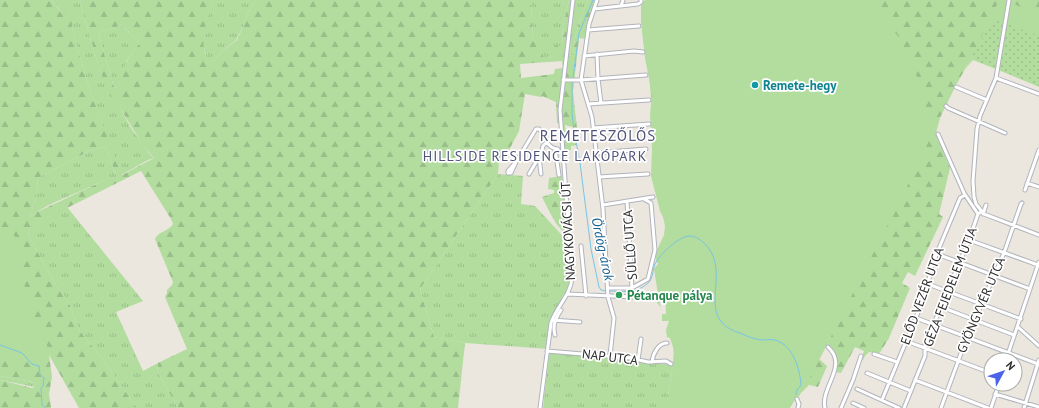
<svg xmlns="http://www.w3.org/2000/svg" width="1039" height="408" viewBox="0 0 1039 408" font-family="'PT Sans',sans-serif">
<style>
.grass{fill:url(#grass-tufts)}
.forest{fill:url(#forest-firs);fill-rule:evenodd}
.park{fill:#b2dd9f}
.garden{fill:url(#garden-dots)}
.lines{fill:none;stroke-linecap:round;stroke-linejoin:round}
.stream{stroke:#7ac4e5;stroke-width:1}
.minor-casing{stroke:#b1b4bd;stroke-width:5}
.minor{stroke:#fff;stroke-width:3}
.culture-dot{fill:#0f9aa8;stroke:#fff;stroke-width:1.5}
.leisure-dot{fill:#2e9e5b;stroke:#fff;stroke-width:1.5}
.labels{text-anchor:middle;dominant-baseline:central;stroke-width:3.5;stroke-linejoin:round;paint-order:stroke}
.culture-label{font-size:13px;font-weight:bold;fill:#0d838f;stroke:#fff;text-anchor:start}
.street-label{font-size:13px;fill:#2b2b2b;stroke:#fff}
.leisure-label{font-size:13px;font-weight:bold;fill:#27864d;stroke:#fff;text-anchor:start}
.neighbourhood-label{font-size:14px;letter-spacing:1px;fill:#4f5478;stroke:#fff}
.water-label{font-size:14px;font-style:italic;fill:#186291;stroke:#fff}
.quarter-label{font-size:15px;letter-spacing:1px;fill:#4f5478;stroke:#fff}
</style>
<defs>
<pattern id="grass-tufts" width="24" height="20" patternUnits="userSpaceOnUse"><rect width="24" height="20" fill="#b2dd9f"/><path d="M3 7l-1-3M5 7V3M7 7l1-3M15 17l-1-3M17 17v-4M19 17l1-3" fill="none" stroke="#99be89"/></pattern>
<pattern id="forest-firs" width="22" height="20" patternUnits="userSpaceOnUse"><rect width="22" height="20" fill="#b2dd9f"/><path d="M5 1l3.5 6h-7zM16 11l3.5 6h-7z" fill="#99be89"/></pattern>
<pattern id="garden-dots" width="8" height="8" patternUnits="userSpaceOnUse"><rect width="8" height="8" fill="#b2dd9f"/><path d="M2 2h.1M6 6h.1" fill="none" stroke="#99be89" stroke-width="1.8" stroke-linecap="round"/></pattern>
</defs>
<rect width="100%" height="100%" fill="#ebe6de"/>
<path class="grass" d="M52,0H80L84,16L100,71L131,128L149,153L154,158L148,160L121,175L89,87L73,33L72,27Z
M214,0H255L247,15L243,27L236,40L222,51L215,60L208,63L202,40L205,24Z
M531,0H569L563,26L562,46L553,58L542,56L536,42L533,39Z
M575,0H588C580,18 574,35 573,55L570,56L572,17Z
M122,25L139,42V44L127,60L118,88L114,87L98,33Z
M105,146L117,177C106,179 96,184 85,189C68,197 44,205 30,217L36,196L38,178L89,151Z
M498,174L523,176L521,204L535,206L571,245L573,279L569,294L553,321L548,349L465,343L434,337L420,289Z
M67,207L143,301L116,312L143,371L158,363L157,371L178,408H137L101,357L79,330L69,303L54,282L31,240L28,232L31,226Z
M549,353L610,358L635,360L649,364H671L673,365L666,408H543Z
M0,376L33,382L36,384L35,387L0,380Z"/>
<path class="forest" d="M0,0H52L62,14L68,13L71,17L73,33L89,87L122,175L154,158L142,144L122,111L111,95L100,71L84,16L80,0H214C206,25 198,35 208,62L215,60L222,51L237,40L243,27L247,15L255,0H531L533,39L536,42H544L542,56L553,58L556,45L562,46L563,26L569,0H575L572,17L570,56L573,55C574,35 580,18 588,0H597L587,26L586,39L579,38L573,92L577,128L565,125L566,136L575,139L576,145L571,146V150L565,151L562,125L557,123L556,102L542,96L541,97L525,94L519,131L509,150L499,162L498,174L420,289L434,337L465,343L458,408H178L157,371L158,363L187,349L165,297L167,293V290L172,285L173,282L155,239C159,231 169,231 173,224L171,219L141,171L31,226L28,232L31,240L54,282L69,303L79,330L101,357L137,408H79L49,355L52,377L49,394L51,408H0V380L32,388L35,387L36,384L33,382L0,376ZM122,25L139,42V44C127,58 121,71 118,88L114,87L98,33ZM562,61L563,68L555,69L554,74L521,78L520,64ZM105,146L117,177L107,179L35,213L30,217L36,196L38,178L89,151Z
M646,0H1039V36L993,19L955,87L940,118L936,133L950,168L939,214L943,217L915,276L908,272L902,283L910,288L889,338L879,354L869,352L865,356L863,360L861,359L864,351L855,347L841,373L835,372L834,357L828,343L819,359L827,366L818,387L809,385L801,393L797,399L796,398L790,408H666L673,365L676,324L668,213L656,194L651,98L643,2Z
M562,176L565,201L561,202L563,215L567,214L569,232L565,233C554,224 549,210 542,197L554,193V190L548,189L549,178Z"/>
<path class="park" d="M646,0H877L886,20L900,39L923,90V97L917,104L918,111L931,120L935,127L919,163L812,374L789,408H666V402L668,401L669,396L677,403L670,394L674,355L673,347L670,338L667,337L666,330L669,321H662V314H666L665,292H662C659,298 659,301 661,308L656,301L658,294L654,269L658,264L656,260V250H657L664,235L665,226L663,217L660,211L651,176L652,148L650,115L652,94L645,58L641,22V2Z
M999,0H1007L1039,17V87L971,58Z
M14,235L20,250L24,284L32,313L48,348L36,366L13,357L0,349V241L4,242Z"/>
<path class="garden" d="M993,19L1039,36V86L973,60L965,69Z"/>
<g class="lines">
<path class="stream" d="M573,78L579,33L593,0
M572,81V114L574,130L580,163L591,249L599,287L601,290L606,291
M609,291C618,291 629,293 637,290C641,288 649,284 651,279C653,275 653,269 655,264C660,254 678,237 689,236C695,236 699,239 703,242C729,265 706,300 720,320C724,326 731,330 737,332C745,335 755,340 763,340C768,340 771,339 775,340C793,345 800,369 801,385L797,390L796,394
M0,345L22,353L32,364L39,366L40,374L44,378L43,386L41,388L42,405L46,408
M796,408L797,403"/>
<g class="minor-casing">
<path id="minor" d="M597,0L589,24L581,80L592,117L603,209L608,297L614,318L610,356
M1009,0L996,78L980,116L977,129L973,181L974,197L976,204L984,214L1039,235
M621,6L623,0
M594,9L638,4L641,2V0
M588,30L639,26
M597,54L598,79L601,103
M584,56L634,51L643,52
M996,78L1039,94
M563,80H581L646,75
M956,87L987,100
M588,104L649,100
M946,106L948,108L1005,133
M593,128L649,124
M938,134L964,193L978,214
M555,149L559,175
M596,153L646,149
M539,157L541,174
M516,162L511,173H508V171L516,162L536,129H539L540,130C545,138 548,149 558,149
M529,174L541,154L543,146L547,142
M599,177L648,174
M1027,183L1039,187
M1025,190L1039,150
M627,201L632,288
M603,205L653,197
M983,214L986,205
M969,240L1038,265
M581,246L586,296
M937,254L1030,289
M928,284L1021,319
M608,288H632L648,279L655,250L651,203L644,199
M567,294L657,298
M941,307L1014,335
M916,318L1038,364
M552,320L580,322
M1018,327L1039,346
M555,335C552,325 556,318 561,310
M906,341L991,373
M547,351L630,358L648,362L666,361L671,364
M874,354L897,362
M638,360L641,339
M1006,360L1039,262
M652,362C653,354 658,343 667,343
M867,373L911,391
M915,380L988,408
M857,389L899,408
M995,394L1039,407
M797,399L799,404L798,408
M882,400L926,293L932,265L960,198L965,195
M853,403L864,408
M540,408L551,323C556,307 571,295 572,278L560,110L573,0
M825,408C820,387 849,366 828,347
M841,408L853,380L861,356
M904,408L925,356V345L969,240L978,214L981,212
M941,408L967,337L1004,253L1021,204L1022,203
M991,408L999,384
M1024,408L1039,360"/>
</g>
<use href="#minor" class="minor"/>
</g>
<circle class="culture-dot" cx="755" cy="85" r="4"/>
<circle class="leisure-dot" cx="619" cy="295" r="4"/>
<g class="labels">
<g class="culture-label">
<text x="763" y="85">Remete-hegy</text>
</g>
<g class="street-label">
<text transform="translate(568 231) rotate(-93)">NAGYKOVÁCSI ÚT</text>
<text transform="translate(630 245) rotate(-94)">SÜLLŐ UTCA</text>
<text transform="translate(950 287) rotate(-69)">GÉZA FEJEDELEM ÚTJA</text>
<text transform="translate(922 296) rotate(-70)">ELŐD VEZÉR UTCA</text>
<text transform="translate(981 305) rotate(-67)">GYÖNGYVÉR UTCA</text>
<text transform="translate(610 357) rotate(7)">NAP UTCA</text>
</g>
<g class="leisure-label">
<text x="627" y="295">Pétanque pálya</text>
</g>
<g class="neighbourhood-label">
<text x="535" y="156">HILLSIDE RESIDENCE LAKÓPARK</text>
</g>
<g class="water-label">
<text transform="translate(603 249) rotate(78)">Ördög-árok</text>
</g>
<g class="quarter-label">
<text x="598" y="135">REMETESZŐLŐS</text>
</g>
</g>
<g transform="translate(1003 372) rotate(50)"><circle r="19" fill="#ffffff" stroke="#aaaaaa"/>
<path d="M0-3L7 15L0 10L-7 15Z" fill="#4b62eb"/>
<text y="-6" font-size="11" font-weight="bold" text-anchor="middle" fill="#2b2b2b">N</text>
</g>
</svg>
